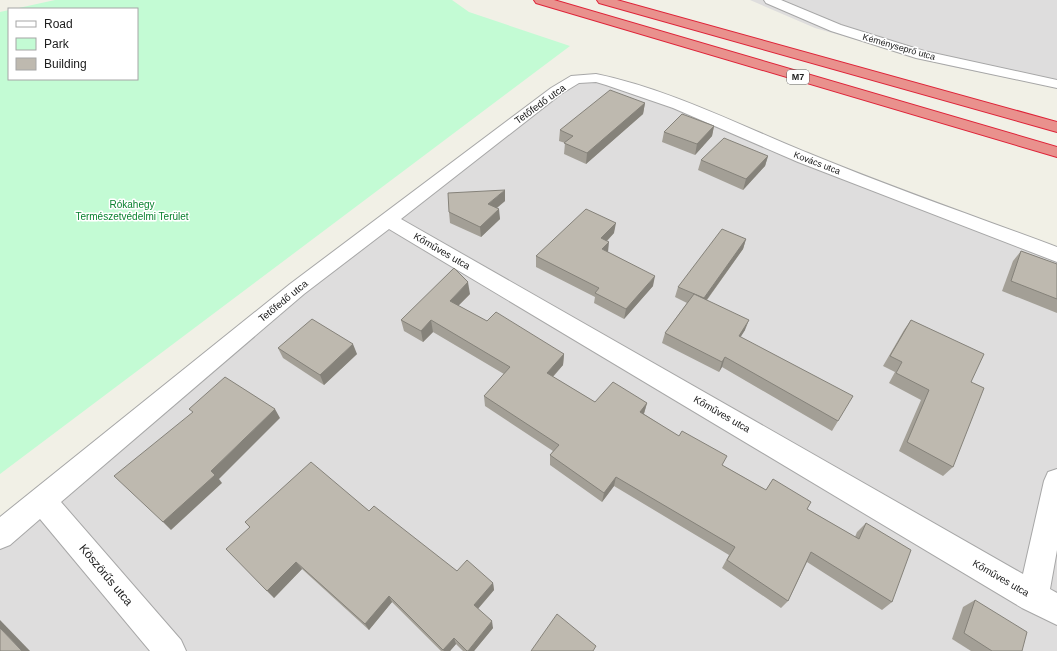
<svg xmlns="http://www.w3.org/2000/svg" width="1057" height="651" viewBox="0 0 1057 651" font-family="Helvetica,sans-serif">
	<style>
		.residential { fill: #dedddd }
		.park { fill: #c3fbd4 }
		.lines { fill: none; stroke-linecap: round; stroke-linejoin: round }
		.minor-casing { stroke: #a7a7a7; stroke-width: 2 }
		.motorway-casing { stroke: #de2338; stroke-width: 2 }
		.minor { fill: #fff; fill-rule: evenodd }
		.motorway { fill: #e9918d; fill-rule: evenodd }
		.wall { fill: #a39f96 }
		.shaded-wall { fill: #85827a }
		.building { fill: #beb9af; stroke: #85827a }
		.labels { text-anchor: middle; dominant-baseline: central; stroke-width: 3; stroke-linejoin: round; paint-order: stroke }
		.far-street-label { font-size: 9px; fill: #202020; stroke: #fff }
		.shield { fill: #fff; stroke: #636363; stroke-width: 1 }
		.shield-label { font-size: 9px; font-weight: bold; fill: #202020 }
		.street-label { font-size: 10px; fill: #202020; stroke: #fff }
		.park-label { font-size: 10px; fill: #0a8230; stroke: #fff }
		.near-street-label { font-size: 12px; fill: #202020; stroke: #fff }
	</style>
	<rect width="100%" height="100%" fill="#f1f0e6"/>
	<!-- residential -->
	<g class="residential">
		<polygon points="750,0 1057,0 1057,88 948,66 815,28"/>
		<polygon points="596,78 1057,255 1057,651 0,651 0,535 565,84"/>
	</g>
	<!-- park -->
	<polygon class="park" points="55,0 452,0 469,12 570,46 0,474 0,12 9,10 9,79 137,79 137,9 14,9"/>
	<g class="lines">
		<!-- minor casing -->
		<g class="minor-casing">
			<g id="minor">
				<polygon points="764,0 781,0 841,25 924,51 1057,80 1057,88 916,58 831,31 766,3"/>
				<path d="M596 74C669 89 739 125 808 153 890 187 974 216 1057 247V262L798 162 673 108 606 85 596 82 579 83 561 94 401 219 1023 574 1044 481 1048 472 1057 469V550L1050 589 1057 593V625L1022 608 389 229 304 294 61 502 181 640 186 651H150L40 519 10 545 0 549V517L290 284 551 88 571 76Z"/>
			</g>
		</g>
		<!-- motorway casing -->
		<g class="motorway-casing">
			<g id="motorway">
				<polygon points="534,0 554,0 1057,147 1057,157 536,3"/>
				<polygon points="597,0 617,0 1057,122 1057,132 599,3"/>
			</g>
		</g>
		<!-- minor -->
		<use href="#minor" class="minor"/>
		<!-- motorway -->
		<use href="#motorway" class="motorway"/>
	</g>
	<!-- wall -->
	<g class="wall">
		<polygon points="645,103 643,114 586,164 564,154 565,143 559,141 560,130"/>
		<polygon points="714,126 712,136 695,155 662,142 664,132"/>
		<polygon points="768,156 765,166 743,190 698,170 701,160"/>
		<polygon points="505,201 497,208 500,219 481,237 450,223 449,212"/>
		<polygon points="614,233 607,241 608,252 653,286 624,319 594,303 595,297 536,267 536,256"/>
		<polygon points="746,239 743,249 707,300 745,330 740,337 838,421 832,431 722,367 719,372 662,343 665,333 687,303 675,297 678,287"/>
		<polygon points="1021,251 1057,264 1057,313 1002,291 1013,261"/>
		<polygon points="470,294 458,306 487,321 564,354 563,365 553,377 595,402 647,403 644,414 722,465 766,490 773,479 807,509 855,537 857,532 866,523 892,602 882,610 807,562 788,601 781,608 722,568 729,555 614,486 602,502 550,465 550,455 553,451 485,406 484,396 504,374 433,332 423,342 404,331 401,320"/>
		<polygon points="911,320 971,382 953,467 943,476 899,451 921,400 889,383 895,372 883,366 904,330"/>
		<polygon points="278,348 357,354 324,385 283,358"/>
		<polygon points="369,511 457,571 493,583 494,590 478,609 493,628 474,651 463,651 456,644 450,651 441,651 392,602 369,630 302,569 274,598 250,528 245,522"/>
		<polygon points="975,600 1022,651 971,651 952,639 963,607"/>
	</g>
	<!-- shaded-wall -->
	<g class="shaded-wall">
		<polygon points="645,103 643,114 586,164 587,153"/>
		<polygon points="714,126 712,136 695,155 697,144"/>
		<polygon points="768,156 765,166 743,190 746,179"/>
		<polygon points="505,190 505,201 489,214 488,204"/>
		<polygon points="499,209 500,219 481,237 480,227"/>
		<polygon points="616,223 614,233 600,248 601,238"/>
		<polygon points="746,239 743,249 700,309 704,298"/>
		<polygon points="609,242 608,252 602,249"/>
		<polygon points="655,276 653,286 624,319 626,309"/>
		<polygon points="468,282 470,294 452,312 450,301"/>
		<polygon points="431,320 433,332 423,342 421,331"/>
		<polygon points="749,320 745,330 735,346 739,336"/>
		<polygon points="353,344 357,354 324,385 320,375"/>
		<polygon points="564,354 563,365 546,384 547,373"/>
		<polygon points="725,357 722,367 719,372 722,362"/>
		<polygon points="647,403 644,413 637,422 640,412"/>
		<polygon points="275,409 280,418 219,479 222,483 171,530 163,522 211,471"/>
		<polygon points="616,477 614,486 602,502 604,493"/>
		<polygon points="296,562 302,569 274,598 267,591"/>
		<polygon points="493,583 494,590 475,612 474,605"/>
		<polygon points="389,596 392,602 369,630 365,624"/>
		<polygon points="0,620 30,651 22,651 0,628"/>
		<polygon points="492,621 493,628 474,651 468,651"/>
		<polygon points="454,638 456,644 450,651 444,651 443,650"/>
	</g>
	<!-- building -->
	<g class="building">
		<polygon points="610,90 645,103 587,153 564,143 573,136 560,130"/>
		<polygon points="682,114 714,126 697,144 664,132"/>
		<polygon points="724,138 768,156 746,179 701,160"/>
		<polygon points="505,190 488,204 499,209 480,227 449,212 448,193"/>
		<polygon points="586,209 616,223 601,238 609,242 602,249 655,276 626,309 595,293 599,288 536,256"/>
		<polygon points="722,229 746,239 704,298 678,287"/>
		<polygon points="1021,251 1057,264 1057,299 1011,281"/>
		<polygon points="454,268 468,282 450,301 487,321 496,312 564,354 547,373 595,402 613,382 647,403 640,412 679,436 682,431 727,456 722,465 766,490 773,479 811,502 807,509 859,539 866,523 911,550 892,602 811,552 788,601 727,560 735,547 616,477 604,493 550,455 559,445 484,396 510,367 431,320 421,331 401,320"/>
		<polygon points="694,294 749,320 739,336 853,396 838,421 725,357 722,362 665,333"/>
		<polygon points="312,319 353,344 320,375 278,348"/>
		<polygon points="911,320 984,354 971,382 984,388 953,467 907,442 929,390 896,373 902,362 890,356"/>
		<polygon points="225,377 275,409 211,471 215,475 163,522 114,476 193,412 189,409"/>
		<polygon points="311,462 369,511 374,506 457,571 467,560 493,583 474,605 492,621 468,651 467,651 454,638 443,650 389,596 365,624 296,562 267,591 226,549 250,527 245,522"/>
		<polygon points="975,600 1027,632 1022,651 992,651 964,633"/>
		<polygon points="557,614 596,646 593,651 531,651"/>
		<polygon points="0,628 22,651 0,651"/>
	</g>
	<g class="labels">
		<!-- far-street labels -->
		<g class="far-street-label">
			<text transform="translate(899 47) rotate(16)">Kéményseprő utca</text>
			<text transform="translate(817 163) rotate(21)">Kovács utca</text>
		</g>
		<!-- shield labels -->
		<rect class="shield" x="787" y="70" width="22" height="14" rx="3"/>
		<g class="shield-label">
			<text x="798" y="77">M7</text>
		</g>
		<!-- street labels -->
		<g class="street-label">
			<text transform="translate(540 104) rotate(-36)">Tetőfedő utca</text>
			<text transform="translate(442 251) rotate(30)">Kőműves utca</text>
			<text transform="translate(283 301) rotate(-39)">Tetőfedő utca</text>
			<text transform="translate(722 414) rotate(30)">Kőműves utca</text>
			<text transform="translate(1001 578) rotate(30)">Kőműves utca</text>
		</g>
		<!-- park labels -->
		<g class="park-label">
			<text x="132" y="204">Rókahegy<tspan x="132" dy="12">Természetvédelmi Terület</tspan></text>
		</g>
		<!-- near-street labels -->
		<g class="near-street-label">
			<text transform="translate(106 575) rotate(50)">Köszörűs utca</text>
		</g>
	</g>
	<!-- legend -->
	<rect x="8" y="8" width="130" height="72" fill="#ffffff" stroke="#a6a6a6"/>
	<rect x="16" y="21" width="20" height="6" fill="#ffffff" stroke="#a6a6a6"/>
	<text x="44" y="28" font-size="12" fill="#202020">Road</text>
	<rect x="16" y="38" width="20" height="12" fill="#c3fbd4" stroke="#a6a6a6"/>
	<text x="44" y="48" font-size="12" fill="#202020">Park</text>
	<rect x="16" y="58" width="20" height="12" fill="#beb9af" stroke="#a6a6a6"/>
	<text x="44" y="68" font-size="12" fill="#202020">Building</text>
</svg>
